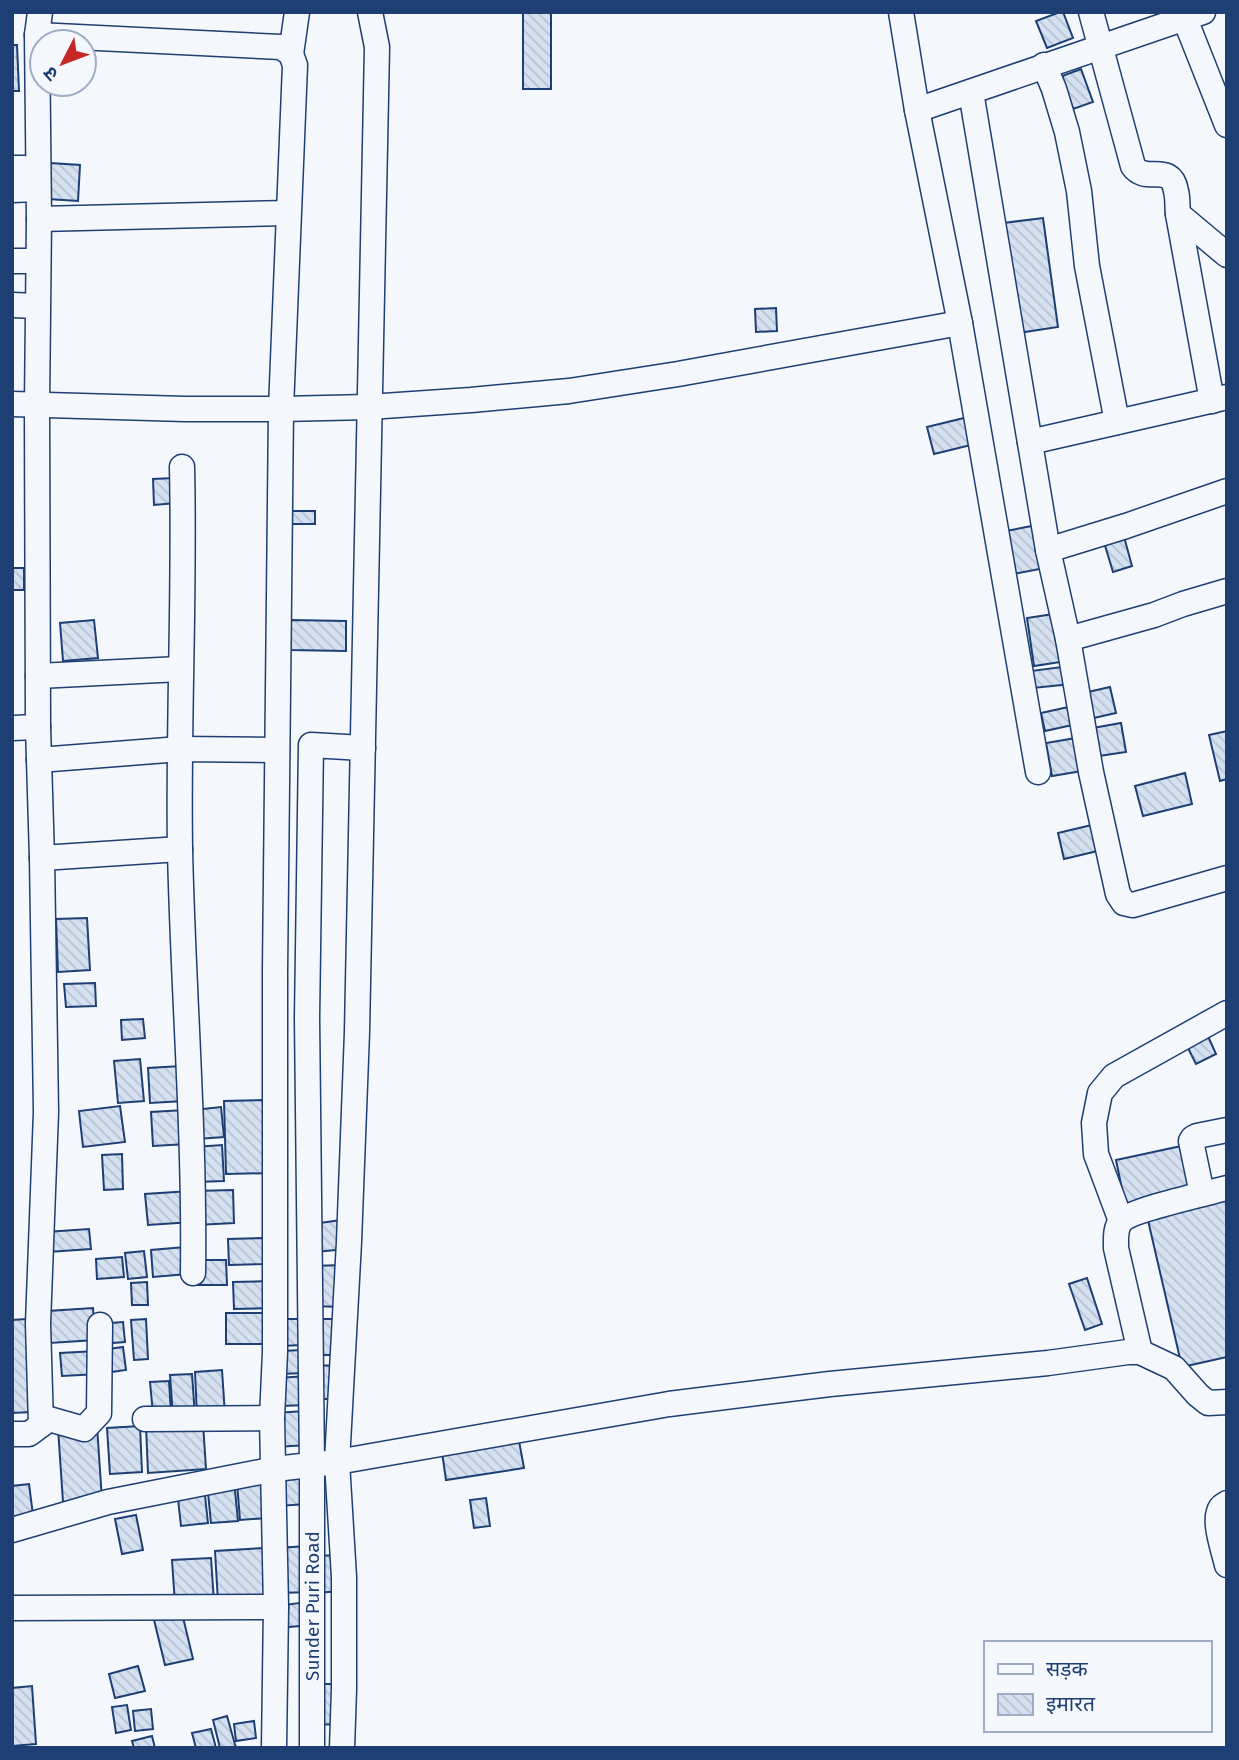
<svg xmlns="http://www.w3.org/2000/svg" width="1239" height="1760" viewBox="0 0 1239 1760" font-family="'Fira Sans','Noto Sans Devanagari',sans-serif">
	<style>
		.building { fill: url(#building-back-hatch); stroke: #1d3f73; stroke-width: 2 }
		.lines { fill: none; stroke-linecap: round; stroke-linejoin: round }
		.minor-casing { stroke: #1d3f73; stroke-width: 27 }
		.minor { stroke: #f4f7fb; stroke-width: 24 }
		.labels { text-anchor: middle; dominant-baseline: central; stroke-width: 5; stroke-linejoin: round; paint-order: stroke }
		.street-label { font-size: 19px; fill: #1d3f73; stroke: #f4f7fb }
	</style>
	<defs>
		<pattern id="building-back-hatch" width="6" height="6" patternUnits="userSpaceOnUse" patternTransform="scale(1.75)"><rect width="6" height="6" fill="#d5e0f0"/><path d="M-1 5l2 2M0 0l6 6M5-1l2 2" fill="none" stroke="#b6c1d1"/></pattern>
	</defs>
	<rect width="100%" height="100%" fill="#f4f7fb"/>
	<!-- building -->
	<g class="building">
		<rect x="523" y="12" width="28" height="77"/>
		<polygon points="1060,12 1063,12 1073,38 1047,48 1036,21"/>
		<polygon points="12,45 17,45 19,91 12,91"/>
		<polygon points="1081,69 1093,102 1073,109 1062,76"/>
		<polygon points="50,163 80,165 78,201 48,199"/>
		<polygon points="1043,218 1058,327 1018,333 1003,223"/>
		<polygon points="776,308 777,331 756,332 755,309"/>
		<polygon points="968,417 975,444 934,454 927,427"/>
		<polygon points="174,478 176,503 154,505 153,479"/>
		<rect x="287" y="511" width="28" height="13"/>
		<polygon points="1037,525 1045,568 1013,574 1006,531"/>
		<polygon points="1123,533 1132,566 1113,572 1103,539"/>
		<rect x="12" y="568" width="12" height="22"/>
		<polygon points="1060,613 1067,661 1034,666 1027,618"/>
		<polygon points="94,620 98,658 63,661 60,623"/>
		<polygon points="290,620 346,621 346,651 290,650"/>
		<polygon points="1069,666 1071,684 1033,688 1031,671"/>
		<polygon points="1110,687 1116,713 1085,720 1079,694"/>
		<polygon points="1073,706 1077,724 1045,731 1041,713"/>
		<polygon points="1121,723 1126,752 1092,757 1087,729"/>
		<polygon points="1227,731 1227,779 1220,781 1209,735"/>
		<polygon points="1082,737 1088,770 1052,776 1046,743"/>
		<polygon points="1185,773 1192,804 1143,816 1135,786"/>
		<polygon points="1100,823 1106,849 1064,859 1058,833"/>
		<polygon points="87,918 90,970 58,972 56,919"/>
		<polygon points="95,983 96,1006 66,1007 64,984"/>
		<polygon points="143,1019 145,1038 122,1040 121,1020"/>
		<polygon points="1207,1034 1216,1054 1196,1064 1186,1044"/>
		<polygon points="140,1059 144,1101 118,1103 114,1061"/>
		<polygon points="181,1066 184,1101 150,1103 148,1068"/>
		<polygon points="271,1100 272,1173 226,1174 224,1101"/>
		<polygon points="120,1106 125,1142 83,1147 79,1111"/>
		<polygon points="221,1107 224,1137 197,1139 194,1110"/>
		<polygon points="185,1110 187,1144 153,1146 151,1112"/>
		<polygon points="222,1145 224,1181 196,1182 195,1147"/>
		<polygon points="1186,1145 1196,1193 1126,1209 1116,1160"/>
		<polygon points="122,1154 123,1189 104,1190 102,1155"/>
		<polygon points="233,1190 234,1223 196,1225 195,1191"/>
		<polygon points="190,1191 192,1222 148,1225 145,1194"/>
		<polygon points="1227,1198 1227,1357 1182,1367 1147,1216"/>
		<polygon points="341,1220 345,1249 316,1252 313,1224"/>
		<polygon points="89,1229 91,1249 48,1252 46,1232"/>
		<polygon points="263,1238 264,1264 229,1265 228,1239"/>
		<polygon points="185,1247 187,1274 153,1277 151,1250"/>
		<polygon points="144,1251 147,1277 128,1279 125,1253"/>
		<polygon points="122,1257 124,1277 97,1279 96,1259"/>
		<polygon points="198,1260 226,1260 227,1285 196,1285"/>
		<polygon points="342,1265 342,1307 312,1306 313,1266"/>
		<polygon points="1087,1278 1102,1324 1085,1330 1069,1284"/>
		<polygon points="273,1281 274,1308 234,1309 233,1282"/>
		<polygon points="147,1282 148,1305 132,1305 131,1283"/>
		<polygon points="93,1308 95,1340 50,1343 48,1311"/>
		<rect x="226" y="1313" width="48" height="31"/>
		<polygon points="26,1319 32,1412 12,1413 12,1320"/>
		<polygon points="146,1319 148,1359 134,1360 131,1320"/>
		<polygon points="279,1319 302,1319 303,1345 280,1346"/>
		<polygon points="314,1319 337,1319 338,1355 314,1355"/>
		<polygon points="123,1322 125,1342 100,1344 98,1324"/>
		<polygon points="123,1347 126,1370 104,1373 101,1350"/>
		<polygon points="303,1350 304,1373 280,1374 279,1351"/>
		<polygon points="97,1351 99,1374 62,1376 60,1353"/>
		<polygon points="314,1365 339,1366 338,1399 314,1399"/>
		<polygon points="222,1370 225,1415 197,1416 195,1372"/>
		<polygon points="192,1374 195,1416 173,1417 170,1375"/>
		<polygon points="306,1376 307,1405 280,1406 279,1378"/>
		<polygon points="169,1381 171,1413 153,1414 150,1382"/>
		<polygon points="305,1411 307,1445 277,1447 275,1413"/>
		<polygon points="203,1423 206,1469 148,1473 146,1426"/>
		<polygon points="97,1426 102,1500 63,1502 58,1428"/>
		<polygon points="140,1426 142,1472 110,1474 107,1428"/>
		<polygon points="519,1441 524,1468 446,1480 442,1452"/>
		<polygon points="304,1472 306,1504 279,1506 278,1474"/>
		<polygon points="234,1480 238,1521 211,1523 207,1483"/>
		<polygon points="265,1481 268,1518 240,1520 237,1483"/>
		<polygon points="29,1484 33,1515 12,1517 12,1486"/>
		<polygon points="204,1487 208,1523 181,1526 177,1490"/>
		<polygon points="486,1498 490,1526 474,1528 470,1500"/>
		<polygon points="136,1515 143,1550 122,1554 115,1519"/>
		<polygon points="306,1546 309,1592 281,1593 278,1548"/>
		<polygon points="264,1548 268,1599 218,1602 215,1551"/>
		<polygon points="340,1555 342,1591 315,1593 313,1556"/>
		<polygon points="211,1558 214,1602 175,1604 172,1560"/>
		<polygon points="307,1602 310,1625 279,1628 276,1606"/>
		<polygon points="182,1613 193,1659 165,1665 154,1620"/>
		<polygon points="138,1666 145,1691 115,1698 109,1674"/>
		<polygon points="316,1684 335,1684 336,1724 317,1725"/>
		<polygon points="32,1686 36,1744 12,1746 12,1688"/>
		<polygon points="127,1705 131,1730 116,1733 112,1707"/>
		<polygon points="151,1709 153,1729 135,1731 133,1711"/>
		<polygon points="227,1716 236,1748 220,1748 213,1720"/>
		<polygon points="254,1721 256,1738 236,1741 234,1724"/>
		<polygon points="211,1729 216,1748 196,1748 192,1733"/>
		<polygon points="152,1736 155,1748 134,1748 132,1741"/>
	</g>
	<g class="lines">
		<!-- minor casing -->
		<g class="minor-casing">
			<g id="minor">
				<polyline points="40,12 37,35 39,219 37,405 38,727 42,858 46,1112 38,1324 41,1425"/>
				<polyline points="901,12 917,110 960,323 1038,772"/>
				<path d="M1091 12 1133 166C1146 185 1171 161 1176 191 1178 198 1177 206 1178 214L1227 255"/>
				<polyline points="1185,19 1227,125"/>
				<polyline points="37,35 281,47 291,54 295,65 281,409 275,971 275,1352 272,1418 276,1607 274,1748"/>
				<polyline points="291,54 297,12"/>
				<polyline points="1044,65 1054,89 1067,132 1079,191 1087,266 1117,422"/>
				<polyline points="971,92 1048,550 1068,639 1091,772 1118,894 1124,903 1133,905 1227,878"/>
				<polyline points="917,110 1203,12"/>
				<polyline points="12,168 24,168"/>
				<polyline points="12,190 38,189"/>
				<polyline points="1178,214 1212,401"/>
				<polyline points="39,219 288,213"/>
				<polyline points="12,261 38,261"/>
				<polyline points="12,305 37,306"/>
				<polyline points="12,404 185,409 281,409 369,407 471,400 569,391 678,374 960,323"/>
				<polyline points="1030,442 1227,397"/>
				<path d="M182 467C185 594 178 721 180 849 183 990 195 1131 193 1273"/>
				<polyline points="1048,550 1126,526 1227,491"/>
				<polyline points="1068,639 1154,615 1183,604 1227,591"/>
				<polyline points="38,676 180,669"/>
				<polyline points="12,728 38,727"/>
				<polyline points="39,760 180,749 277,750"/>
				<polyline points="42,858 180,849"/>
				<polyline points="1202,1194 1191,1141 1193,1138 1197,1136 1227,1130"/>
				<polyline points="1121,1221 1096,1154 1094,1123 1100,1093 1114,1076 1227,1013"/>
				<path d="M1140 1352 1116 1248C1116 1239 1115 1228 1121 1221 1131 1210 1208 1193 1227 1188"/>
				<polyline points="145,1419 272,1418"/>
				<polyline points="12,1434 29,1434 49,1419 84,1429 99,1413 100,1325"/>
				<path d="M1227 1503C1223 1506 1220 1506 1219 1512 1214 1523 1224 1552 1227 1565"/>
				<polyline points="12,1530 108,1502 275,1469 337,1462 669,1404 830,1384 1048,1363 1128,1352 1140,1352 1174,1368 1198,1395 1208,1403 1227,1402"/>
				<polyline points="12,1608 276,1607"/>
				<polyline points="312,1748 312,1465 307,1018 311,745 363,748"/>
				<polyline points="342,1748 344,1689 344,1577 337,1462 349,1242 357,1032 377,47 370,12"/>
			</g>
		</g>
		<!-- minor -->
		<use href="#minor" class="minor"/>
	</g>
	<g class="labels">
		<!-- street labels -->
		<g class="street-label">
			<text transform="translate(312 1606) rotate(-90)">Sunder Puri Road</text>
		</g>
	</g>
	<!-- border -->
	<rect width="1239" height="1760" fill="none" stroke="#1d3f73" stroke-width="28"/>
	<!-- legend -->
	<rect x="984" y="1641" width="228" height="91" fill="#f4f7fb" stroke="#9eadc5" stroke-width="2"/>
	<rect x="998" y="1664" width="35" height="10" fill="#f4f7fb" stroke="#9eadc5" stroke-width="2"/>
	<text x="1046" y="1676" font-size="21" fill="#1d3f73">सड़क</text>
	<rect x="998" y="1694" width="35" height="21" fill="url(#building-back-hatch)" stroke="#9eadc5" stroke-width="2"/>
	<text x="1046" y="1711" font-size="21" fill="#1d3f73">इमारत</text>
	<!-- north arrow -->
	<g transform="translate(63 63) rotate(228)"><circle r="33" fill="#f4f7fb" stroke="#9eadc5" stroke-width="2"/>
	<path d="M0-5L12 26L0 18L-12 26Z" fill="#c62828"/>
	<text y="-10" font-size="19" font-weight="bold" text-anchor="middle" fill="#1d3f73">उ</text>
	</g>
</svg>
